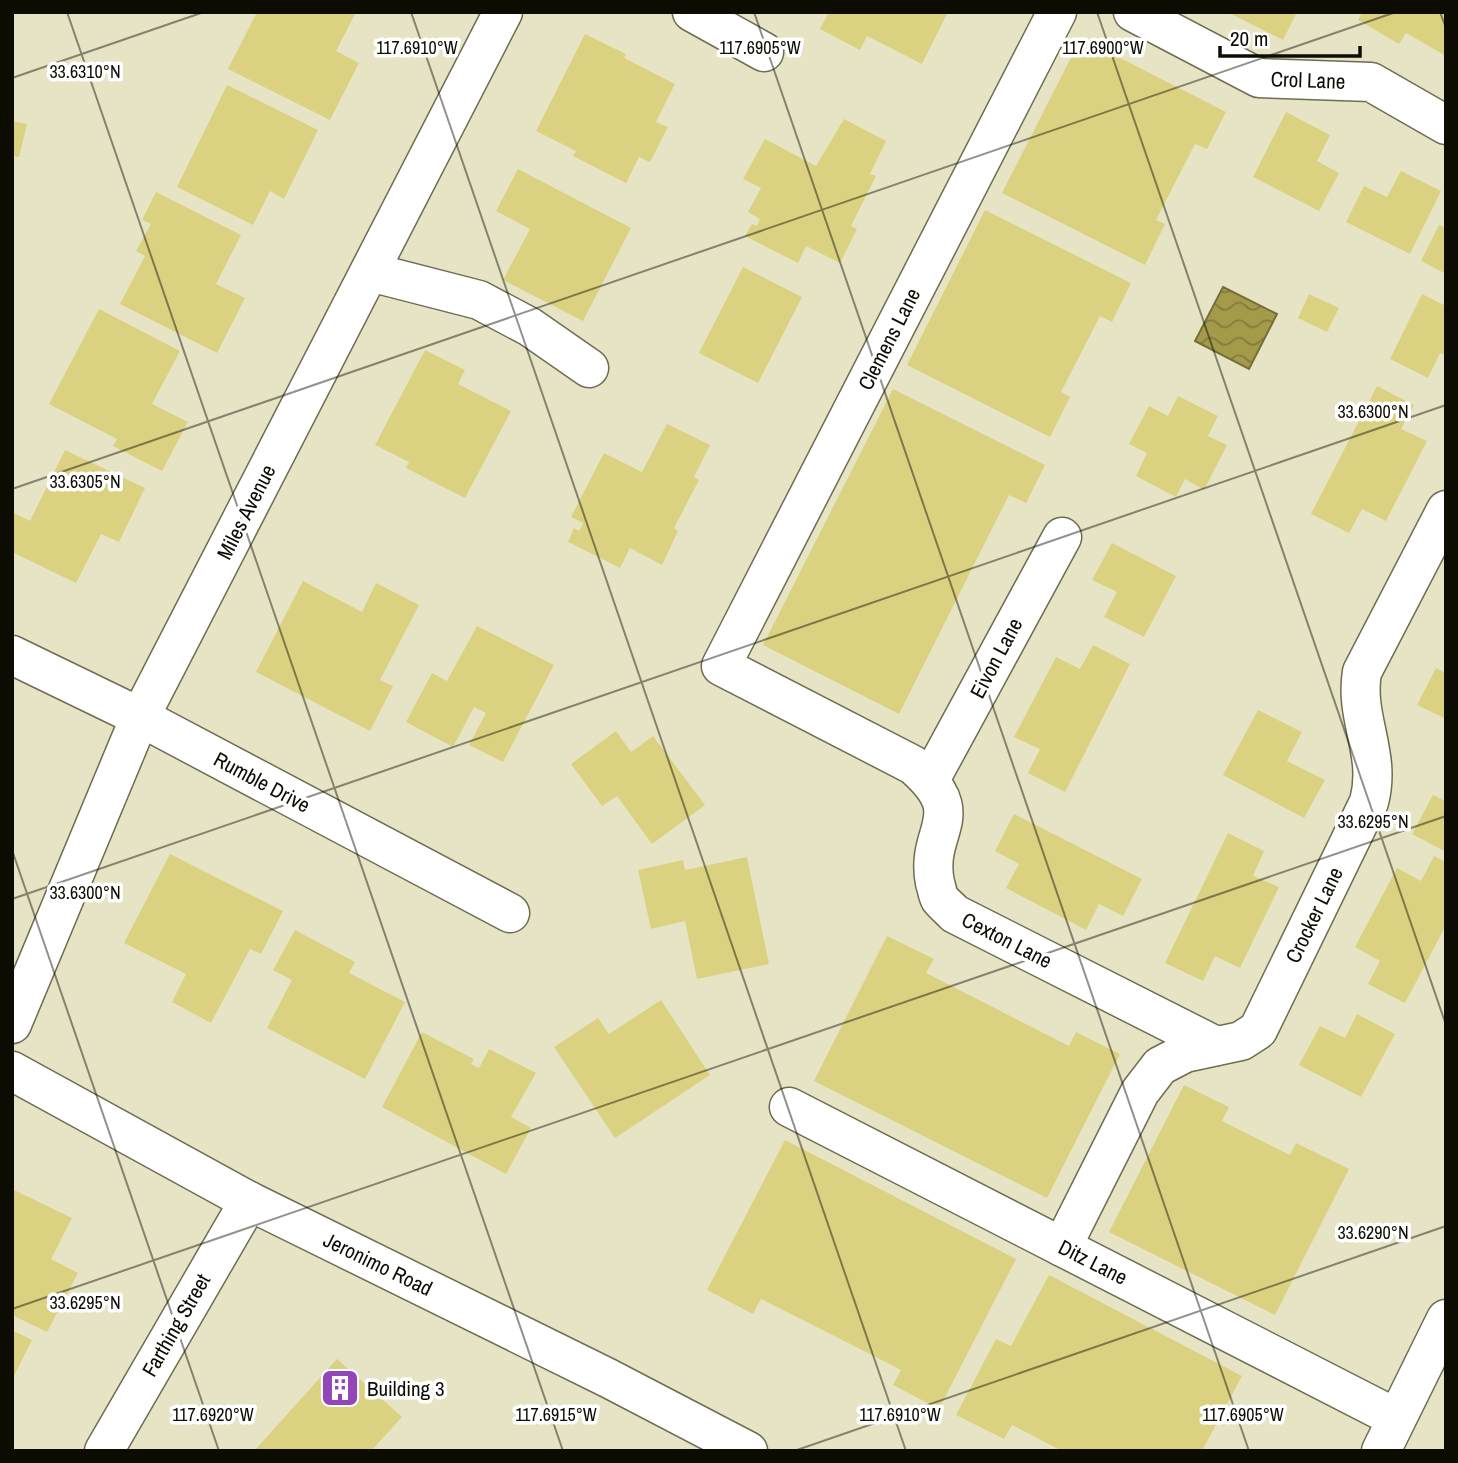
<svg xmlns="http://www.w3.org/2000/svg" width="1458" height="1463" viewBox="0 0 1458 1463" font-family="'Archivo Narrow',sans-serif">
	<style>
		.water { fill: url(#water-waves); stroke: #766f35; stroke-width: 2 }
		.building { fill: #dbd281 }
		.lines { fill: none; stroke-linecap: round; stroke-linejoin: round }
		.minor-casing { stroke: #6f6c50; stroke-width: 41 }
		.secondary-casing { stroke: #6f6c50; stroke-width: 41 }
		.primary-casing { stroke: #6f6c50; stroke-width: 41 }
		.minor { stroke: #fff; stroke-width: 38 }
		.secondary { stroke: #fff; stroke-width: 38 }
		.primary { stroke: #fff; stroke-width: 38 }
		.ticks { fill: none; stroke: #0d0c03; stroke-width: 2; stroke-opacity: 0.45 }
		.labels { text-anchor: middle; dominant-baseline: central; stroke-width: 7; stroke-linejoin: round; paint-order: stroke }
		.street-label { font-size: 21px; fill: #0d0c03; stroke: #fff }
		.poi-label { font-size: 21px; fill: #0d0c03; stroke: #fff; text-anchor: start }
		.ticks-label { font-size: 18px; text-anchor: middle; fill: #0d0c03; stroke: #fff; stroke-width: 7; stroke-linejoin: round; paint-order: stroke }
	</style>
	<defs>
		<pattern id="water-waves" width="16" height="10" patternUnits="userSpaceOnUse" patternTransform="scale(1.75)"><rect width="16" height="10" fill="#a39a4a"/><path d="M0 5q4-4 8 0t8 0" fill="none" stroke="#837c3b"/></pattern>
	</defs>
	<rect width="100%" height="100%" fill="#e7e4c5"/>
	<!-- water -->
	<polygon class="water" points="1223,287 1277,314 1249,369 1195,341"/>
	<!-- building -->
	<g class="building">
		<polygon points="257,12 356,12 336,51 359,63 330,120 228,69"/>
		<polygon points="829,12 948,12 922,64 867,36 860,50 820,29"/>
		<polygon points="1227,12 1297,12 1283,40"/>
		<polygon points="1362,12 1446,12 1446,56 1406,33 1399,44 1358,20"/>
		<polygon points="585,34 626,54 624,58 675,84 656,122 668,127 650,162 639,157 626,183 573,156 576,151 536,131"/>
		<polygon points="1081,38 1226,112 1207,149 1195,144 1156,220 1165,224 1145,265 1002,193"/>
		<polygon points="227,85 318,130 284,199 270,191 253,225 177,187"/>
		<polygon points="1286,112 1330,135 1317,161 1339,173 1319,211 1253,177"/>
		<polygon points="844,119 886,141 870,174 876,176 851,226 857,229 840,263 806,246 798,263 745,236 752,224 757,226 760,219 748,212 761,188 743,179 765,139 816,166"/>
		<polygon points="12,121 27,124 19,157 12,156"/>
		<polygon points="518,169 631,228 583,321 503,280 530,229 496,211"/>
		<polygon points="1401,171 1441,191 1410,254 1346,222 1364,186 1387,197"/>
		<polygon points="156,192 241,235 216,284 245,298 217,353 120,304 145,256 136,251 151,224 142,220"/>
		<polygon points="985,210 1131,283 1112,322 1100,316 1061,392 1070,397 1050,437 907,365"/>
		<polygon points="1439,225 1446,228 1446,274 1421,261"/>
		<polygon points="743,267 802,297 758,383 699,353"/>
		<polygon points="1309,294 1339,308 1327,332 1298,318"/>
		<polygon points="1422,294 1446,306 1446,356 1440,353 1428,378 1390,359"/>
		<polygon points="99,309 180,351 152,404 188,422 162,471 113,446 117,439 49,404"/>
		<polygon points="425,350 465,370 458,384 511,411 465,498 406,468 409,462 375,445"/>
		<polygon points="1377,386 1414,405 1401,429 1427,441 1386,521 1362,509 1349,533 1311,514"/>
		<polygon points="893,389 1045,465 1026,503 1009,495 899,714 763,645"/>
		<polygon points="1178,396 1218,416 1208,436 1227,445 1204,490 1185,479 1176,497 1136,476 1147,453 1129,444 1149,406 1168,416"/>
		<polygon points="667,424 710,445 694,477 699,480 674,528 678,531 662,565 630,548 620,568 568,542 574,528 579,531 583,523 571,517 604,453 642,472"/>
		<polygon points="65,450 145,488 119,542 101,534 76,583 12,552 12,512 30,521"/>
		<polygon points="1112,543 1176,576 1144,637 1104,617 1117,592 1092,580"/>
		<polygon points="303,581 362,612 376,583 419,605 380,680 393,686 370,731 256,672"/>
		<polygon points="477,626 554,665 503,762 469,745 486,713 474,707 453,747 406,722 432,673 447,681"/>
		<polygon points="1093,645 1130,664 1065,792 1028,773 1040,749 1014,737 1056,657 1080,669"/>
		<polygon points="1436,668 1446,673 1446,719 1417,705"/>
		<polygon points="1258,710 1302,732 1287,761 1325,780 1304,818 1223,775"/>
		<polygon points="616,731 631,752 653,736 705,805 652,844 617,796 602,806 571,764"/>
		<polygon points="1433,795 1446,801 1446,852 1412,834"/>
		<polygon points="1014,814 1142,879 1123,916 1099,904 1086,930 1006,888 1019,864 995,851"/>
		<polygon points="1228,833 1264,851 1253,876 1279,887 1240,968 1215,956 1203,981 1165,963"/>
		<polygon points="170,854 283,911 261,954 250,949 211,1023 172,1002 186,974 124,943"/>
		<polygon points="1434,856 1446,862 1446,925 1405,1003 1368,984 1380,961 1355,947 1397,868 1421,881"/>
		<polygon points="747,857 769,964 697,979 685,921 651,929 638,870 683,860 685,870"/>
		<polygon points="295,930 355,962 349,973 405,1002 365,1079 267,1028 292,980 273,970"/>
		<polygon points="887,936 934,959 926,973 1069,1046 1076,1032 1120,1054 1047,1198 814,1081"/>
		<polygon points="661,1000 710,1075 615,1138 554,1047 598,1018 609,1034"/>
		<polygon points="1357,1014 1395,1034 1361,1097 1299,1065 1320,1026 1345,1038"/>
		<polygon points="422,1032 474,1059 471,1064 479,1068 489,1049 536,1073 511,1117 531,1128 506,1174 382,1107"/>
		<polygon points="1184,1085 1229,1107 1222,1121 1290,1155 1296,1143 1349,1169 1275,1315 1109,1232"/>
		<polygon points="785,1140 1016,1259 939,1409 893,1385 901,1370 866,1352 761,1299 753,1314 707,1290"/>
		<polygon points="12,1189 72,1218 51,1259 78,1273 47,1332 12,1315"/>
		<polygon points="1049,1275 1242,1376 1202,1451 1062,1451 1012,1425 1004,1439 956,1415 996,1339 1011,1346"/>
		<polygon points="12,1330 32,1340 12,1380"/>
		<polygon points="337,1359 402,1417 371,1451 254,1451"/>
	</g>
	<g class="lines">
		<!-- minor casing -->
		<g class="minor-casing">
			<g id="minor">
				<polyline points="692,12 764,52"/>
				<path d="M1057 12 721 666 913 765C973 817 924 828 935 883 937 888 937 894 940 899 944 904 950 909 955 914L1216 1046"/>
				<polyline points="1133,12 1259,78 1371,82 1446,125"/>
				<polyline points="370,272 479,300 530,327 589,368"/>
				<polyline points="12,655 140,717 510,913"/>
				<polyline points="930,780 1062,537"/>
				<polyline points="12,1024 140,717 503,12"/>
				<polyline points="789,1107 1396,1418"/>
				<path d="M1062 1247 1140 1092 1160 1066 1185 1053 1241 1041 1258 1030 1369 802C1382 754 1354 718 1362 672L1446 510"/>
				<polyline points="104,1451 249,1201"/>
			</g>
		</g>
		<!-- secondary casing -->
		<g class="secondary-casing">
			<polyline id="secondary" points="12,1071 249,1201 608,1378 748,1451"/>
		</g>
		<!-- primary casing -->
		<g class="primary-casing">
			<polyline id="primary" points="1381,1451 1446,1319"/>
		</g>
		<!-- minor -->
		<use href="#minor" class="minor"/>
		<!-- secondary -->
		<use href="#secondary" class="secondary"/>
		<!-- primary -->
		<use href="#primary" class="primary"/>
	</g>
	<!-- ticks -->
	<path class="ticks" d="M67 12 563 1451M411 12 906 1451M754 12 1249 1451M1097 12 1446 1025M1440 12 1446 28M12 78 204 12M12 489 1396 12M12 850 219 1451M12 899 1446 405M12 1309 1446 816M794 1451 1446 1226"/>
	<!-- icons -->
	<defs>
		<g id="building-square" transform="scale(2.0125)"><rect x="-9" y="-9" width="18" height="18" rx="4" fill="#9246b8" stroke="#fff"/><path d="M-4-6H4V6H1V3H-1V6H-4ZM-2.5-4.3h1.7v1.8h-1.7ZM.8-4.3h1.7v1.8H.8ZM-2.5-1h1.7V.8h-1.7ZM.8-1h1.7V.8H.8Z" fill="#fff"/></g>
	</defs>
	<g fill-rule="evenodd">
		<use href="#building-square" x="340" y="1388"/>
	</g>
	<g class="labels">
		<!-- street labels -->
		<g class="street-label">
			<text transform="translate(1308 80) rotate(2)">Crol Lane</text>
			<text transform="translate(889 339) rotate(-63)">Clemens Lane</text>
			<text transform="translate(246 512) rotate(-63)">Miles Avenue</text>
			<text transform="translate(996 658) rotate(-62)">Eivon Lane</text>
			<text transform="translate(262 782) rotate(28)">Rumble Drive</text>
			<text transform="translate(1314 915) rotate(-64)">Crocker Lane</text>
			<text transform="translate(1007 940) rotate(27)">Cexton Lane</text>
			<text transform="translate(1093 1262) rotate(27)">Ditz Lane</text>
			<text transform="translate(378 1264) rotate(26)">Jeronimo Road</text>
			<text transform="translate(176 1325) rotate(-60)">Farthing Street</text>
		</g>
		<!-- poi labels -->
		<g class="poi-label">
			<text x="367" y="1388">Building 3</text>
		</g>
	</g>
	<g class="ticks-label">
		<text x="1103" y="54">117.6900°W</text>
		<text x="417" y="54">117.6910°W</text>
		<text x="760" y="54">117.6905°W</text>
		<text x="85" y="78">33.6310°N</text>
		<text x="1373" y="418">33.6300°N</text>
		<text x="85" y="488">33.6305°N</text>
		<text x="1373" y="828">33.6295°N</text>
		<text x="85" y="899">33.6300°N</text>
		<text x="1373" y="1239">33.6290°N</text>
		<text x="85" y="1309">33.6295°N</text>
		<text x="213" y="1421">117.6920°W</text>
		<text x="556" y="1421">117.6915°W</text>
		<text x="900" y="1421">117.6910°W</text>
		<text x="1243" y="1421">117.6905°W</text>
	</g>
	<!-- border -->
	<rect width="1458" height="1463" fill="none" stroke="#0d0c03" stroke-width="28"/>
	<!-- scale -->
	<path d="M1220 46v10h140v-10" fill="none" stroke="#0d0c03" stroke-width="3.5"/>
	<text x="1230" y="46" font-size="21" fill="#0d0c03" stroke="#ffffff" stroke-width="5" paint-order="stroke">20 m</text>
</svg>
